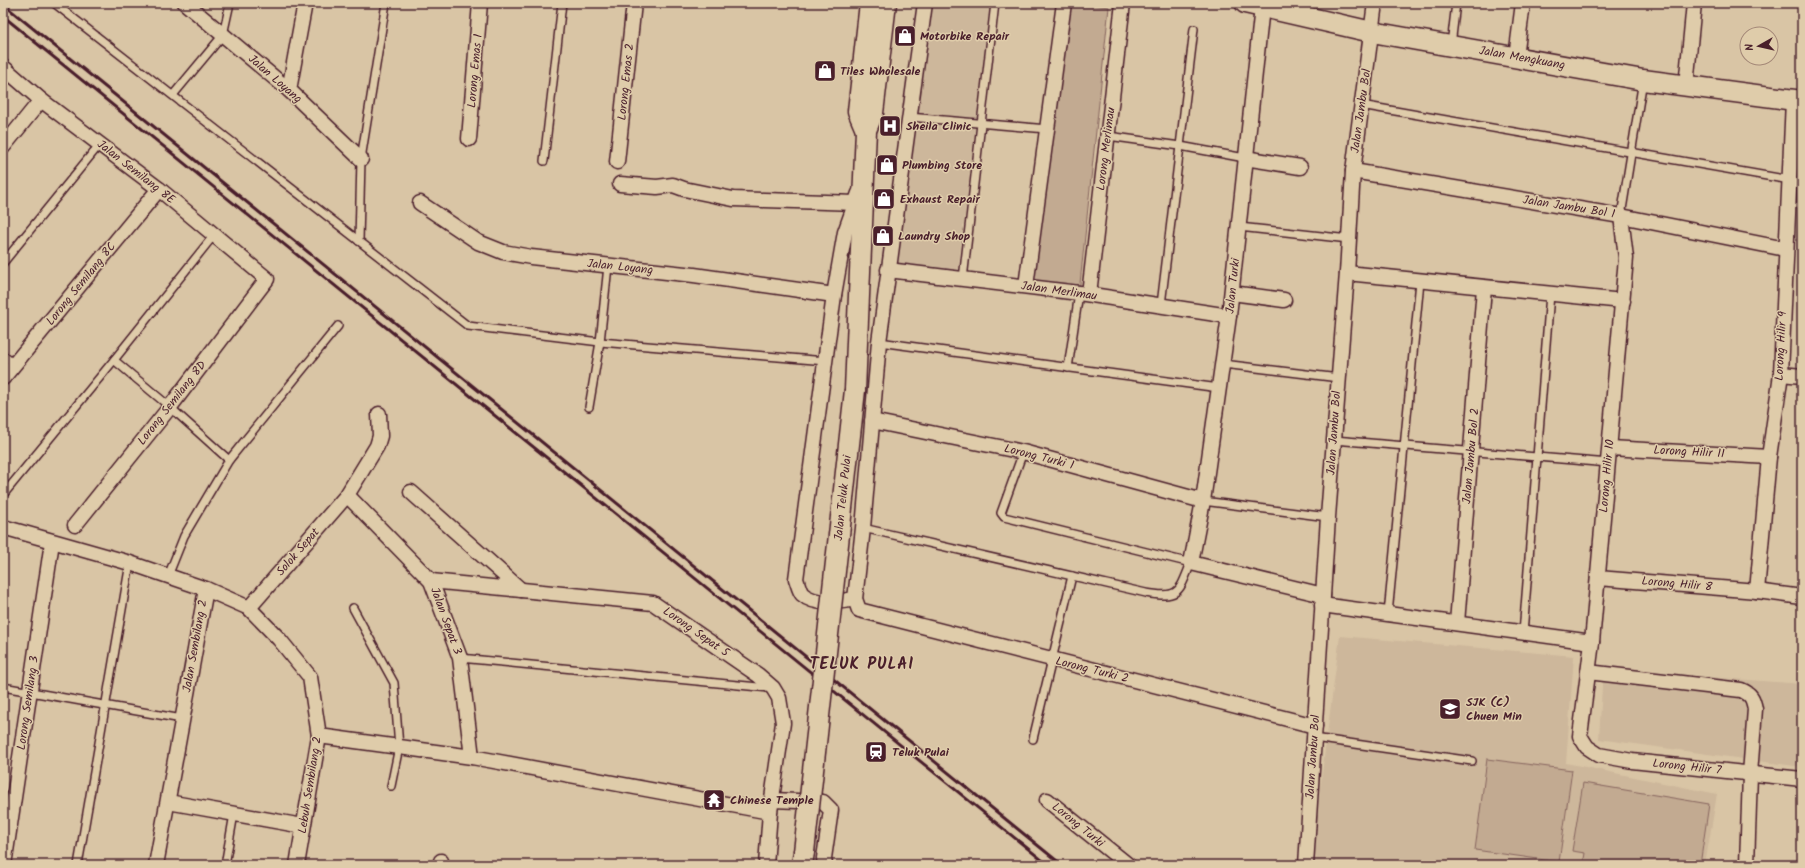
<svg xmlns="http://www.w3.org/2000/svg" width="1805" height="868" viewBox="0 0 1805 868" font-family="Kalam,sans-serif">
	<style>
		.built { fill: #cdb79b }
		.green { fill: #c2aa91; stroke: #86645e }
		.lines { fill: none; stroke-linecap: round; stroke-linejoin: round }
		.lane-casing { stroke: #4a1f2b; stroke-width: 10 }
		.street-casing { stroke: #4a1f2b; stroke-width: 17 }
		.secondary-casing { stroke: #4a1f2b; stroke-width: 23 }
		.lane { stroke: #dfccaa; stroke-width: 7 }
		.street { stroke: #dfccaa; stroke-width: 14 }
		.secondary { stroke: #dfccaa; stroke-width: 20 }
		.rail { stroke: #4a1f2b; stroke-width: 3 }
		.secondary-bridge-casing { stroke: #4a1f2b; stroke-width: 23; stroke-linecap: butt }
		.secondary-bridge { stroke: #dfccaa; stroke-width: 20 }
		.labels { text-anchor: middle; dominant-baseline: central; stroke-width: 3; stroke-linejoin: round; paint-order: stroke }
		.poi-label { font-size: 12px; font-weight: bold; fill: #4a1f2b; stroke: #dfccaa; text-anchor: start }
		.street-label { font-size: 12px; fill: #4a1f2b; stroke: #dfccaa }
		.district-label { font-size: 16px; font-weight: bold; letter-spacing: 1px; fill: #4a1f2b; stroke: #dfccaa }
	</style>
	<rect width="100%" height="100%" fill="#d9c5a5"/>
	<filter id="ink" filterUnits="userSpaceOnUse"><feTurbulence type="fractalNoise" baseFrequency=".025" numOctaves="2"/><feDisplacementMap in="SourceGraphic" scale="8" xChannelSelector="R" yChannelSelector="G"/><feConvolveMatrix kernelMatrix="1 2 1 2 8 2 1 2 1" color-interpolation-filters="sRGB"/></filter>
	<g filter="url(#ink)">
		<!-- built -->
		<g class="built">
			<polygon points="930,3 990,3 958,272 894,266"/>
			<polygon points="1340,636 1574,656 1566,763 1717,794 1705,865 1310,865"/>
			<polygon points="1603,669 1802,684 1802,767 1599,739"/>
		</g>
		<!-- green -->
		<g class="green">
			<polygon points="1065,3 1081,3 1109,7 1079,293 1030,290"/>
			<polygon points="1487,759 1572,770 1559,862 1475,850"/>
			<polygon points="1583,783 1709,804 1700,865 1583,865 1585,853 1572,851"/>
		</g>
		<g class="lines">
			<!-- lane casing -->
			<g class="lane-casing">
				<g id="lane">
					<polyline points="54,3 468,326 600,342 826,361"/>
					<polyline points="1451,45 1456,3"/>
					<polyline points="173,95 223,35 230,3"/>
					<polyline points="1361,105 1790,180"/>
					<polyline points="909,117 1047,129"/>
					<polyline points="1108,136 1180,146 1245,158"/>
					<polyline points="544,161 562,3"/>
					<polyline points="1621,216 1643,80"/>
					<polyline points="1239,227 1349,239"/>
					<polyline points="359,241 361,159 386,3"/>
					<polyline points="3,263 100,144"/>
					<polyline points="963,279 995,3"/>
					<polyline points="1161,305 1194,29"/>
					<polyline points="879,342 1219,388"/>
					<polyline points="3,355 14,364"/>
					<polyline points="114,360 170,407 229,460"/>
					<polyline points="1223,364 1339,378"/>
					<polyline points="1068,368 1079,293"/>
					<polyline points="589,407 600,342 608,266"/>
					<polyline points="1334,440 1609,463"/>
					<polyline points="3,495 114,360 214,235"/>
					<polyline points="1203,501 1328,517"/>
					<path d="M863 528 1146 593C1180 599 1179 592 1191 563L1004 517 1001 513 1023 452"/>
					<polyline points="168,576 184,536 229,460 338,326"/>
					<polyline points="353,608 394,683 399,747 391,786"/>
					<polyline points="1388,614 1420,281"/>
					<polyline points="1523,633 1550,294"/>
					<polyline points="460,658 770,688"/>
					<polyline points="3,687 182,719"/>
					<polyline points="1314,738 1472,761"/>
					<polyline points="1033,739 1072,576"/>
					<polyline points="78,865 130,563"/>
					<polyline points="225,865 234,814"/>
				</g>
			</g>
			<!-- street casing -->
			<g class="street-casing">
				<g id="street">
					<polyline points="185,3 289,90 361,159"/>
					<polyline points="925,3 879,342 863,528 855,599 859,610 1315,726"/>
					<polyline points="1262,7 1229,316 1203,501 1191,563 1323,595"/>
					<polyline points="1516,57 1523,3"/>
					<polyline points="3,67 41,100 159,189 267,279 170,407 75,525"/>
					<polyline points="1686,86 1694,3"/>
					<polyline points="289,90 305,3"/>
					<polyline points="469,139 480,3"/>
					<polyline points="3,147 41,100"/>
					<polyline points="1245,158 1300,167"/>
					<polyline points="617,162 634,3"/>
					<polyline points="1353,171 1621,216 1785,249"/>
					<polyline points="620,184 657,187 673,185 684,189 733,199 856,203"/>
					<polyline points="420,203 478,242 503,252 531,257 694,275 834,295"/>
					<polyline points="1621,216 1626,258 1592,642 1580,736 1587,747 1599,755 1632,761 1802,779"/>
					<polyline points="888,270 1079,293 1229,316"/>
					<polyline points="1347,273 1623,301"/>
					<polyline points="1026,286 1064,3"/>
					<polyline points="1232,293 1284,300"/>
					<polyline points="1089,294 1123,3"/>
					<polyline points="1781,374 1802,376"/>
					<polyline points="3,378 159,189"/>
					<polyline points="872,421 1023,452 1203,501"/>
					<polyline points="1610,448 1769,457"/>
					<polyline points="411,492 521,590"/>
					<polyline points="347,495 431,581 460,658 472,757"/>
					<polyline points="3,527 130,563 206,589 249,608 279,639 310,677 319,736 297,865"/>
					<polyline points="1598,578 1757,591 1802,597"/>
					<polyline points="431,581 653,603 758,675 773,688 779,698 783,723 770,812 766,865"/>
					<polyline points="1757,591 1769,457 1781,374 1793,100"/>
					<path d="M855 599C839 602 815 606 802 594 799 590 798 584 796 579L834 295 845 232 859 193"/>
					<polyline points="1322,605 1592,642"/>
					<polyline points="249,608 347,495 377,446 380,436 379,414"/>
					<polyline points="1457,623 1484,288"/>
					<path d="M1588 672 1741 690C1751 694 1753 698 1755 709L1750 774 1747 865"/>
					<polyline points="319,736 472,757 770,812"/>
					<polyline points="772,800 823,802 831,810 824,858 825,865"/>
					<polyline points="1047,800 1128,865"/>
					<polyline points="168,802 303,826"/>
					<polyline points="4,865 52,542"/>
					<polyline points="156,865 206,589"/>
					<polyline points="440,865 441,861"/>
					<polyline points="1306,865 1328,517 1347,273 1353,171 1375,3"/>
				</g>
			</g>
			<!-- secondary casing -->
			<g class="secondary-casing">
				<g id="secondary">
					<polyline points="1245,3 1372,32 1643,80 1802,101"/>
					<polyline points="866,130 858,111 870,3"/>
					<polyline points="855,390 866,130 873,113 886,3"/>
					<polyline points="802,865 804,852"/>
				</g>
			</g>
			<!-- lane -->
			<use href="#lane" class="lane"/>
			<!-- street -->
			<use href="#street" class="street"/>
			<!-- secondary -->
			<use href="#secondary" class="secondary"/>
			<!-- rail -->
			<g class="rail">
				<polyline points="3,4 1062,865"/>
				<polyline points="3,16 1048,865"/>
			</g>
			<!-- secondary-bridge casing -->
			<g class="secondary-bridge-casing">
				<polyline id="secondary-bridge" points="804,852 855,390"/>
			</g>
			<!-- secondary-bridge -->
			<use href="#secondary-bridge" class="secondary-bridge"/>
		</g>
	</g>
	<!-- icons -->
	<defs>
		<g id="shop-square" transform="scale(1.15)"><rect x="-9" y="-9" width="18" height="18" rx="4" fill="#4a1f2b" stroke="#dfccaa"/><path d="M-5-2.5h2.3a2.7 3.5 0 0 1 5.4 0H5L5.5 6h-11ZM-1.5-2.5h3a1.5 2.3 0 0 0-3 0Z" fill="#fff"/></g>
		<g id="hospital-square" transform="scale(1.15)"><rect x="-9" y="-9" width="18" height="18" rx="4" fill="#4a1f2b" stroke="#dfccaa"/><path d="M-5-5h3v3.5h4V-5h3V5h-3V1.5h-4V5h-3Z" fill="#fff"/></g>
		<g id="school-square" transform="scale(1.15)"><rect x="-9" y="-9" width="18" height="18" rx="4" fill="#4a1f2b" stroke="#dfccaa"/><path d="M0-5L7-2L0 1L-7-2ZM-4 1L0 2.5L4 1V4Q0 6-4 4Z" fill="#fff"/></g>
		<g id="station-square" transform="scale(1.15)"><rect x="-9" y="-9" width="18" height="18" rx="4" fill="#4a1f2b" stroke="#dfccaa"/><path d="M-3-6H3Q5-6 5-4V2Q5 4 3 4L4.5 6H3L1.5 4h-3L-3 6H-4.5L-3 4Q-5 4-5 2V-4Q-5-6-3-6ZM-3.5-4v3h7v-3ZM-3.5 1v1.5H-2V1ZM2 1v1.5H3.5V1Z" fill="#fff"/></g>
		<g id="temple-square" transform="scale(1.15)"><rect x="-9" y="-9" width="18" height="18" rx="4" fill="#4a1f2b" stroke="#dfccaa"/><path d="M0-6L5-2H3V0L6.5 2.5H4V6H1.5V3h-3V6H-4V2.5H-6.5L-3 0V-2H-5Z" fill="#fff"/></g>
	</defs>
	<g fill-rule="evenodd">
		<use href="#shop-square" x="905" y="36"/>
		<use href="#shop-square" x="825" y="71"/>
		<use href="#hospital-square" x="890" y="126"/>
		<use href="#shop-square" x="887" y="165"/>
		<use href="#shop-square" x="884" y="199"/>
		<use href="#shop-square" x="883" y="236"/>
		<use href="#school-square" x="1450" y="709"/>
		<use href="#station-square" x="876" y="752"/>
		<use href="#temple-square" x="714" y="800"/>
	</g>
	<g class="labels">
		<!-- poi labels -->
		<g class="poi-label">
			<text x="920" y="36">Motorbike Repair</text>
			<text x="840" y="71">Tiles Wholesale</text>
			<text x="906" y="126">Sheila Clinic</text>
			<text x="902" y="165">Plumbing Store</text>
			<text x="900" y="199">Exhaust Repair</text>
			<text x="898" y="236">Laundry Shop</text>
			<text x="1466" y="702">SJK (C)<tspan x="1466" dy="14">Chuen Min</tspan></text>
			<text x="892" y="752">Teluk Pulai</text>
			<text x="730" y="800">Chinese Temple</text>
		</g>
		<!-- street labels -->
		<g class="street-label">
			<text transform="translate(1522 58) rotate(10)">Jalan Mengkuang</text>
			<text transform="translate(475 71) rotate(-85)">Lorong Emas 1</text>
			<text transform="translate(275 79) rotate(41)">Jalan Loyang</text>
			<text transform="translate(626 82) rotate(-84)">Lorong Emas 2</text>
			<text transform="translate(1361 111) rotate(-82)">Jalan Jambu Bol</text>
			<text transform="translate(1106 149) rotate(-83)">Lorong Merlimau</text>
			<text transform="translate(136 172) rotate(38)">Jalan Semilang 8E</text>
			<text transform="translate(1569 207) rotate(9)">Jalan Jambu Bol 1</text>
			<text transform="translate(620 267) rotate(6)">Jalan Loyang</text>
			<text transform="translate(81 284) rotate(-51)">Lorong Semilang 8C</text>
			<text transform="translate(1233 286) rotate(-84)">Jalan Turki</text>
			<text transform="translate(1059 291) rotate(8)">Jalan Merlimau</text>
			<text transform="translate(1781 346) rotate(-87)">Lorong Hilir 9</text>
			<text transform="translate(172 403) rotate(-52)">Lorong Semilang 8D</text>
			<text transform="translate(1334 433) rotate(-86)">Jalan Jambu Bol</text>
			<text transform="translate(1689 452) rotate(3)">Lorong Hilir 11</text>
			<text transform="translate(1471 456) rotate(-85)">Jalan Jambu Bol 2</text>
			<text transform="translate(1039 457) rotate(14)">Lorong Turki 1</text>
			<text transform="translate(1607 476) rotate(-85)">Lorong Hilir 10</text>
			<text transform="translate(843 498) rotate(-84)">Jalan Teluk Pulai</text>
			<text transform="translate(298 552) rotate(-49)">Solok Sepat</text>
			<text transform="translate(1677 584) rotate(5)">Lorong Hilir 8</text>
			<text transform="translate(446 621) rotate(70)">Jalan Sepat 3</text>
			<text transform="translate(696 632) rotate(35)">Lorong Sepat 5</text>
			<text transform="translate(195 646) rotate(-80)">Jalan Sembilang 2</text>
			<text transform="translate(1092 670) rotate(14)">Lorong Turki 2</text>
			<text transform="translate(28 703) rotate(-82)">Lorong Semilang 3</text>
			<text transform="translate(1313 757) rotate(-86)">Jalan Jambu Bol</text>
			<text transform="translate(1687 767) rotate(6)">Lorong Hilir 7</text>
			<text transform="translate(310 785) rotate(-81)">Lebuh Sembilang 2</text>
			<text transform="translate(1078 825) rotate(39)">Lorong Turki</text>
		</g>
		<!-- district labels -->
		<g class="district-label">
			<text x="862" y="664">TELUK PULAI</text>
		</g>
	</g>
	<!-- margin -->
	<rect width="1805" height="868" fill="none" stroke="#dfccaa" stroke-width="16"/>
	<rect x="8" y="8" width="1789" height="852" fill="none" stroke="#4a1f2b" stroke-width="1.5" filter="url(#ink)"/>
	<!-- north arrow -->
	<g transform="translate(1759 46) rotate(262)"><circle r="19" fill="#dfccaa" stroke="#a38777"/>
	<path d="M0-3L7 15L0 10L-7 15Z" fill="#4a1f2b"/>
	<text y="-6" font-size="11" font-weight="bold" text-anchor="middle" fill="#4a1f2b">N</text>
	</g>
</svg>
